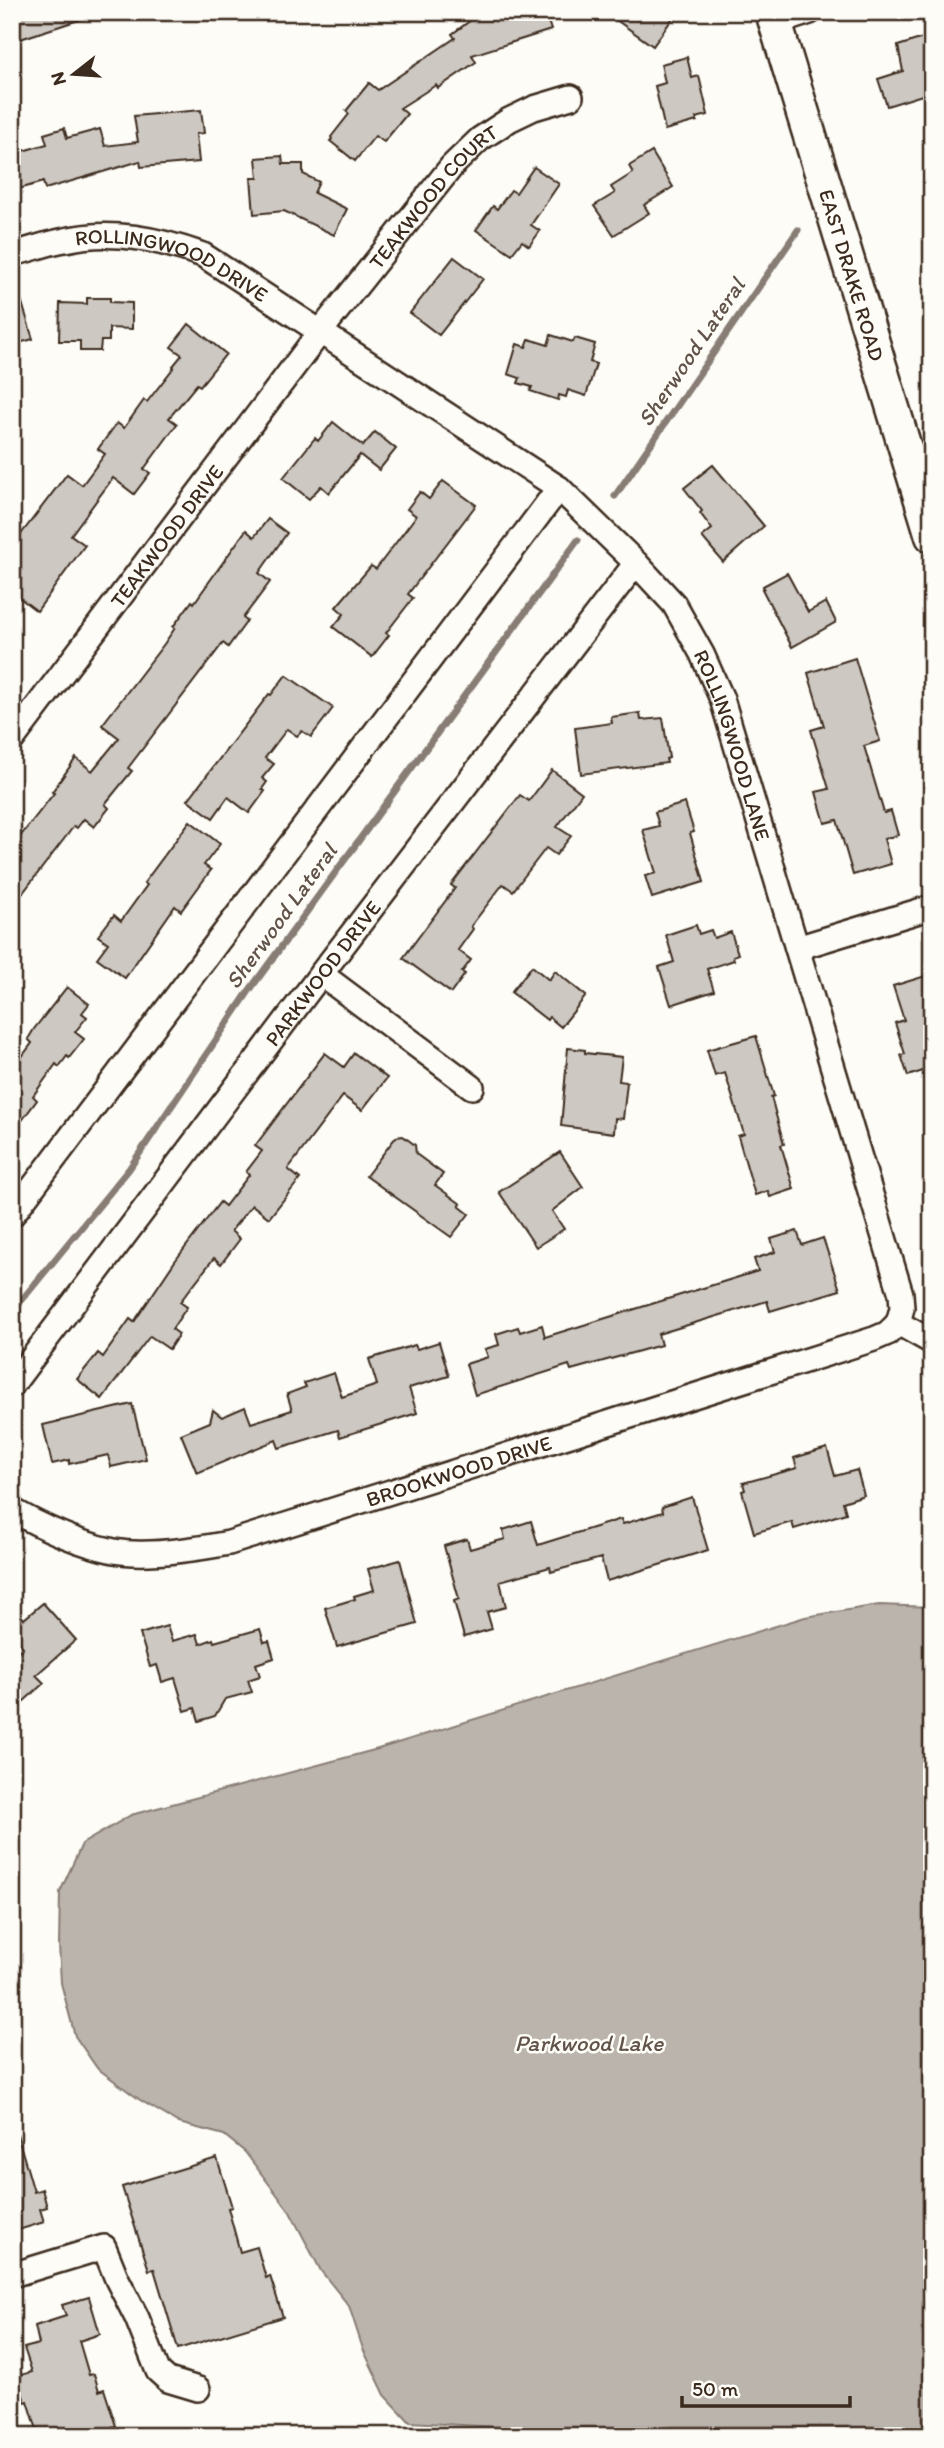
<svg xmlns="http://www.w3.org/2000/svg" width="944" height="2448" viewBox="0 0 944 2448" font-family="Itim,sans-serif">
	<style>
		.water { fill: #bbb4ad; stroke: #887d74; stroke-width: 2 }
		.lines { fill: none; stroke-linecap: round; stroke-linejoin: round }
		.stream { stroke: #887d74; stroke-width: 7 }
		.building { fill: #cdc8c2; stroke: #3b2a1e; stroke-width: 2 }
		.street-casing { stroke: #3b2a1e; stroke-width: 28 }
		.secondary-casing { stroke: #3b2a1e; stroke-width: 37 }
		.street { stroke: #fdfcf7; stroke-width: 23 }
		.secondary { stroke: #fdfcf7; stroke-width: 32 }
		.labels { text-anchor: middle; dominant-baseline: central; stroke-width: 5; stroke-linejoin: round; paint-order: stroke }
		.street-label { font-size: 21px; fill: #3b2a1e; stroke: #fdfcf7 }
		.water-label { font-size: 23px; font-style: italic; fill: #615349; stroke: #fdfcf7 }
	</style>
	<rect width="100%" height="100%" fill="#fdfcf7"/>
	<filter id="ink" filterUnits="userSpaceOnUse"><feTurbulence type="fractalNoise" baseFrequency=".0143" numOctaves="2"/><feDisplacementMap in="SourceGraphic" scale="14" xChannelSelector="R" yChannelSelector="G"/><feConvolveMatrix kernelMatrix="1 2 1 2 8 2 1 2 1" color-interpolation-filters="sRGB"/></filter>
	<g filter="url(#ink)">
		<!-- water -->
		<polygon class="water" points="879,1605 932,1607 932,2436 691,2436 638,2427 566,2431 410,2422 385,2395 363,2349 349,2306 321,2271 290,2212 245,2152 224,2135 179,2123 140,2100 97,2068 75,2036 61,1983 59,1945 60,1892 82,1844 131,1815 378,1749 805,1617"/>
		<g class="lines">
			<!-- stream -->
			<g class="stream">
				<polyline points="615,496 798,230"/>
				<polyline points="12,1312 129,1169 249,991 578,540"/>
			</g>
		</g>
		<!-- building -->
		<g class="building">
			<polygon points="12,12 88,12 88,17 17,40 17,39 12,40"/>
			<polygon points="482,12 545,12 551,30 472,55 476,62 438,88 436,85 400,108 407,114 384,142 375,136 355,161 330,141 332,139 331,137 349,114 346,111 369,83 378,90 455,38 452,34"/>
			<polygon points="605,12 677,12 653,46"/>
			<polygon points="923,38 932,66 932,92 887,106 878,79 903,71 898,46"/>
			<polygon points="687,57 692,78 699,76 708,115 696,118 697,121 665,130 655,86 665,83 661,64"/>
			<polygon points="201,110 204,133 196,134 199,162 141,167 140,161 45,189 43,182 12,191 12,154 47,144 44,134 64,128 67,138 100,129 105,146 138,142 134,116"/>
			<polygon points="652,152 673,187 644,205 649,213 614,235 594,206 615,193 611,187 633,173 629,166"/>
			<polygon points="282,156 283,164 303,164 303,174 319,182 314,193 347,209 334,235 284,211 254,214 251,178 258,178 256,158"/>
			<polygon points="534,167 559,184 531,225 540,231 529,246 522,241 512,254 476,230 493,206 497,209 511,190 516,193"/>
			<polygon points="454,257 483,279 439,335 410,313"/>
			<polygon points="12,286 17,286 33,339 12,345"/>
			<polygon points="87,298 110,298 110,302 132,303 132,329 109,328 109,341 101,341 100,351 80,351 80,341 59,341 60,303 87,304"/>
			<polygon points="189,324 226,354 200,386 197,384 169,418 177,424 144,469 150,473 134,494 113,478 71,535 85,545 37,611 12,592 12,546 67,474 82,485 105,454 98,449 117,423 124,428 144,400 147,402 174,367 173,366 182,355 171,347"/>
			<polygon points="551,335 573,342 575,338 595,344 590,362 596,364 586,396 568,390 566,397 559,395 558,400 530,391 532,387 518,383 520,378 508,374 517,344 526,347 529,339 548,345"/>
			<polygon points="333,422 363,446 375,432 396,449 379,470 360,455 329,493 321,486 309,499 283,478 315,438 318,441"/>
			<polygon points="713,465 764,526 723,562 702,537 712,529 700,513 702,511 684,488"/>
			<polygon points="443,481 476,505 408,594 413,598 386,633 389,635 372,657 333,627 344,614 336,607 371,566 376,569 416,516 407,509 420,492 429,499"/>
			<polygon points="268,519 287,533 259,573 270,582 243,618 247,621 228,647 223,643 128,768 132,771 105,804 109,808 94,827 84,819 77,828 74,826 12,907 12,847 54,793 52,792 76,758 92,771 119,738 102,725 164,644 175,628 173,627 192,601 194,603 246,530 254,537"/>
			<polygon points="787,573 808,612 826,602 836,622 792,647 762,589 764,588 763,586"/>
			<polygon points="855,658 880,741 864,746 884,813 891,811 898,835 884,839 891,864 853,875 837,820 825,823 816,792 829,789 811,730 824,726 808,673"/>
			<polygon points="286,675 333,708 311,737 302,731 297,736 287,729 265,758 274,764 262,778 267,782 262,789 265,791 249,813 228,797 213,818 188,800 269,694 271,695"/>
			<polygon points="640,713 641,720 663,718 669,758 666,759 667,763 581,774 575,728 612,723 611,717"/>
			<polygon points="552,770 582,793 557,827 571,836 556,855 546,848 513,891 503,884 471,926 473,929 458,950 471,960 462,972 465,974 451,993 403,958 455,888 451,885 520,795 529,801"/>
			<polygon points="685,803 694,832 690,833 704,882 652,898 645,876 656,873 643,830 659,826 655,812"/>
			<polygon points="190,821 220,844 204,865 211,870 181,911 175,906 125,978 97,958 108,943 98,936 114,915 121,921 147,885 144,883"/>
			<polygon points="696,925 699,934 711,930 714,938 731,932 738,954 733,956 734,960 707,969 714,991 671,1005 659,967 674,962 666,935"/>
			<polygon points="532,966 549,980 555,971 586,996 561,1027 549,1017 547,1020 511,992"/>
			<polygon points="932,974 932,1068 908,1076 901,1055 905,1054 895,1023 904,1020 893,986"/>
			<polygon points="67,987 89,1004 82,1013 87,1017 75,1032 84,1039 69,1058 67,1056 59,1067 56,1064 33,1096 37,1100 12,1134 12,1070 32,1043 28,1039 34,1029"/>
			<polygon points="756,1036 774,1096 771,1097 784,1144 781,1145 794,1189 770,1197 768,1191 755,1195 738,1136 744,1134 725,1073 715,1076 707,1050"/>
			<polygon points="568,1048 585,1050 585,1053 622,1057 619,1081 627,1082 623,1119 615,1118 614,1133 561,1126"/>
			<polygon points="325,1053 344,1067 354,1053 387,1078 362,1110 343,1096 288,1169 300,1179 269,1218 252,1205 231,1231 240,1239 221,1264 214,1258 180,1302 187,1307 172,1329 179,1334 169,1349 150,1336 102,1399 77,1379 98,1353 103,1357 130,1319 134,1322 175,1261 220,1202 225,1206 249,1175 246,1172 262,1151 255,1146"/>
			<polygon points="403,1136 415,1145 416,1154 443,1174 435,1185 461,1204 459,1206 469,1214 451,1237 366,1176 396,1137"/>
			<polygon points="560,1152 583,1187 552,1211 564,1229 536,1247 499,1192"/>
			<polygon points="797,1231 802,1245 823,1238 840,1290 770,1311 767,1301 658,1334 661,1345 571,1370 569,1365 475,1395 466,1364 488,1357 485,1349 499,1345 496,1334 518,1327 520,1332 542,1325 545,1337 758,1271 754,1259 775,1252 771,1239"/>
			<polygon points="439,1342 449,1376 409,1388 417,1413 340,1437 338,1430 279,1448 276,1440 197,1473 181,1434 210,1422 213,1410 222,1417 245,1407 251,1423 292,1410 287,1394 306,1387 304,1383 334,1373 342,1397 377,1385 369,1359 415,1345 417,1349"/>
			<polygon points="132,1404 146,1459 111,1467 108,1455 69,1464 69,1460 52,1464 43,1425"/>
			<polygon points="827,1448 835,1476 857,1470 864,1495 843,1502 846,1513 794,1529 792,1522 754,1533 742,1491 745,1490 743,1483 797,1468 794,1458"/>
			<polygon points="692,1497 708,1550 607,1581 601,1558 551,1572 550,1567 500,1581 506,1607 487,1612 492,1629 464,1637 454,1601 459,1599 444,1546 467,1539 470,1549 505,1539 503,1530 531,1521 538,1545 621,1519 623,1524 663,1512 662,1507"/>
			<polygon points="400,1560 417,1624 337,1647 325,1608 355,1599 354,1596 374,1590 368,1569"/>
			<polygon points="43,1603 76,1640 36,1675 44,1683 12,1712 12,1657 23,1647 12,1635 12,1606 24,1619"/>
			<polygon points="167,1626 172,1641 197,1634 200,1644 213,1639 214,1642 260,1629 264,1642 269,1641 274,1658 256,1664 260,1676 248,1680 252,1692 225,1699 215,1716 199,1721 195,1708 185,1711 175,1678 162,1682 157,1665 150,1667 140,1634"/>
			<polygon points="17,2134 34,2192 42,2189 47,2207 40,2209 44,2222 12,2232 12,2135"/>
			<polygon points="217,2158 232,2207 228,2208 240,2252 257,2247 266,2278 270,2276 283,2317 178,2349 154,2269 149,2270 122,2187"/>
			<polygon points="89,2297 100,2334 79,2341 89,2375 94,2374 99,2391 104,2389 116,2426 112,2427 115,2436 39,2436 28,2401 25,2402 17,2376 32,2372 24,2348 39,2344 35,2326 66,2316 62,2305"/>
		</g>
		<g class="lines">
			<!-- street casing -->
			<g class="street-casing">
				<g id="street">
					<polyline points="776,23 810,12"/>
					<path id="s1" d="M12 254C30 250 47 243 65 240 112 229 158 239 203 255L559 488 636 563 674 604 702 654 722 699 901 1294 902 1308 898 1323"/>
					<path id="s2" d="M12 740 320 332 452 166 480 139 509 120 534 108 571 97"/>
					<polyline points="797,948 932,907"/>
					<polyline points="321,974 472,1087"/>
					<polyline points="12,1215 559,488"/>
					<polyline points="898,1323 932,1342"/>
					<path id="s3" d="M12 1385 321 974 636 563"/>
					<path id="s4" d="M12 1510C42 1527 80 1544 114 1551 145 1557 197 1549 229 1543L874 1339 888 1333 898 1323"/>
					<polyline points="12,2275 104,2247 117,2279 137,2318 158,2371 168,2380 198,2389"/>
				</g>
			</g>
			<!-- secondary casing -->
			<g class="secondary-casing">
				<g id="secondary">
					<path id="s5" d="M772 12 932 536"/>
				</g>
			</g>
			<!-- street -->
			<use href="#street" class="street"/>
			<!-- secondary -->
			<use href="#secondary" class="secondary"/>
		</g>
	</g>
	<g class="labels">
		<!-- street labels -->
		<g class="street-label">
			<text stroke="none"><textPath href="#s2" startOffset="688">TEAKWOOD COURT</textPath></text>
			<text stroke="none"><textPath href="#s1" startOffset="168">ROLLINGWOOD DRIVE</textPath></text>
			<text stroke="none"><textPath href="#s5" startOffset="275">EAST DRAKE ROAD</textPath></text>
			<text stroke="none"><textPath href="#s2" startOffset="256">TEAKWOOD DRIVE</textPath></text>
			<text stroke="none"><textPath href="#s1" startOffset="938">ROLLINGWOOD LANE</textPath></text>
			<text stroke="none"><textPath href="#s3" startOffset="516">PARKWOOD DRIVE</textPath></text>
			<text stroke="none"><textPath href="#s4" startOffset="467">BROOKWOOD DRIVE</textPath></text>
		</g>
		<!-- water labels -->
		<g class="water-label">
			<text transform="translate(691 352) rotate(-56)">Sherwood Lateral</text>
			<text transform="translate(281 916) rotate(-54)">Sherwood Lateral</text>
			<text x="589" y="2043">Parkwood Lake</text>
		</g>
	</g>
	<!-- margin -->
	<rect width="944" height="2448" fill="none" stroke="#fdfcf7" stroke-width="42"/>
	<rect x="21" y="21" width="902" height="2406" fill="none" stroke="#3b2a1e" stroke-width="2.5" filter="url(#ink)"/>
	<!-- north arrow -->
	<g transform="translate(74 74) rotate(253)" stroke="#fdfcf7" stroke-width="5" paint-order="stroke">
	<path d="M0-5L12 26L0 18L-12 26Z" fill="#3b2a1e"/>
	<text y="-10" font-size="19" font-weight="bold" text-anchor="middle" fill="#3b2a1e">N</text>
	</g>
	<!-- scale -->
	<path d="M682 2396v10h168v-10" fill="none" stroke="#3b2a1e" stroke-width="3.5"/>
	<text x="692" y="2396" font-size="21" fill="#3b2a1e" stroke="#fdfcf7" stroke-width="5" paint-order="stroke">50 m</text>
</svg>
